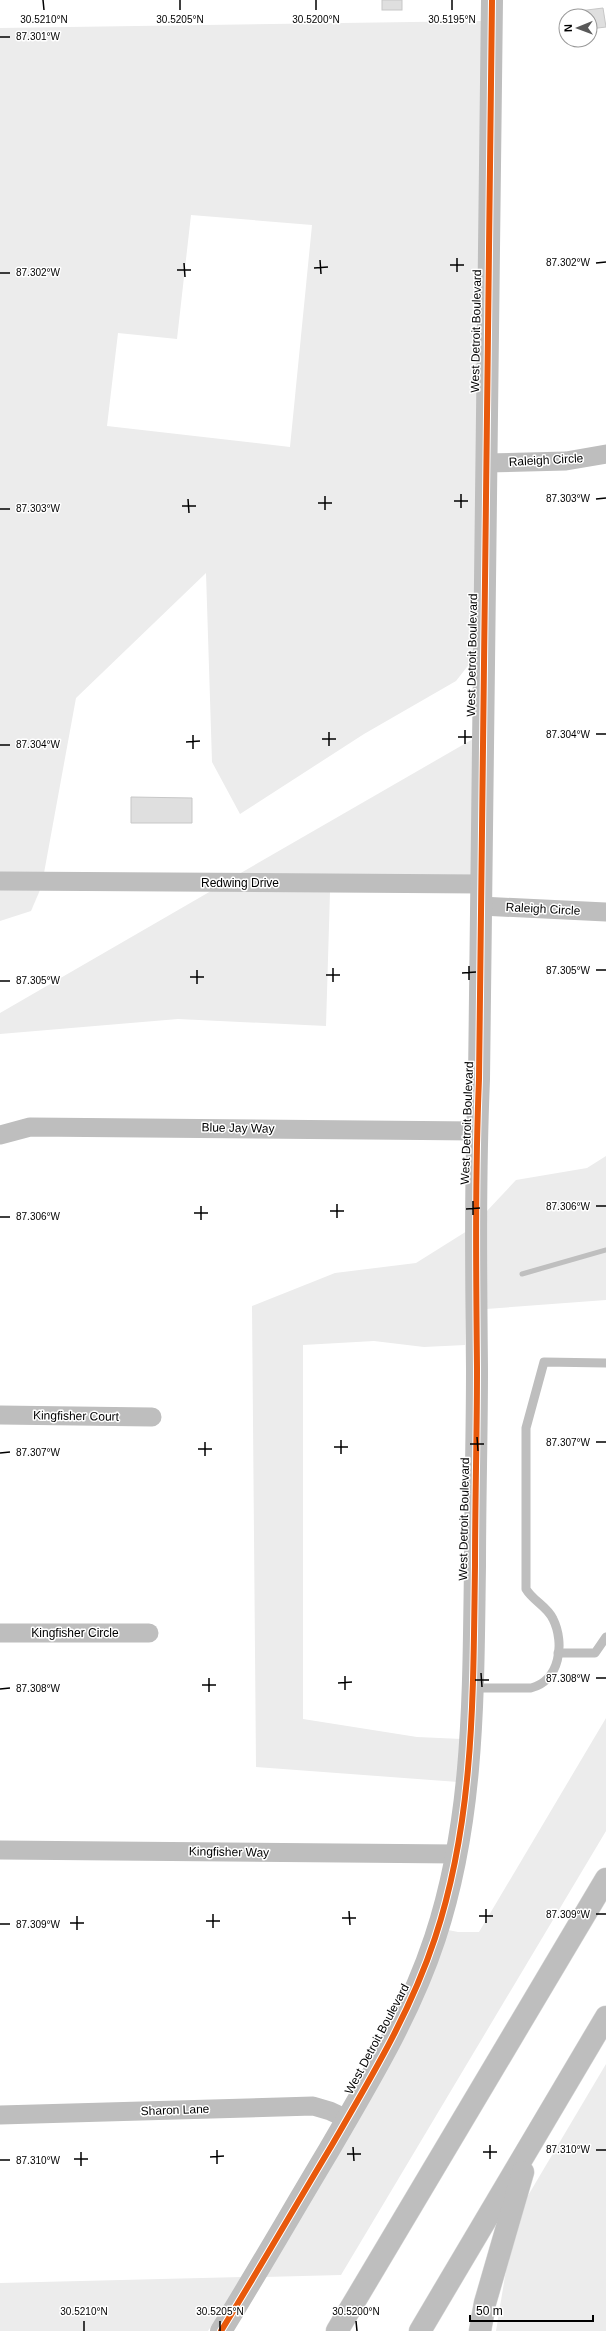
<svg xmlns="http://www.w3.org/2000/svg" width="606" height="2331" viewBox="0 0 606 2331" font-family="Helvetica,sans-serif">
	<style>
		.green { fill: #ececec; fill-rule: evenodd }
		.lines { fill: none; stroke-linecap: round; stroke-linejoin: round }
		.stream { stroke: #bfbfbf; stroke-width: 5 }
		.building { fill: #dfdfdf; stroke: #c7c7c7 }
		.motorway-casing { stroke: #dbdbdb; stroke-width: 23 }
		.service { stroke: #bebebe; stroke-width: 9 }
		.minor { stroke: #bebebe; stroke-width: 19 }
		.tertiary { stroke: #bebebe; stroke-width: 22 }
		.motorway { stroke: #bebebe; stroke-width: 22 }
		.cycleway-casing { stroke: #fff; stroke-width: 8 }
		.cycleway { stroke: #e8590c; stroke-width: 6 }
		.ticks { fill: none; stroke: #000; stroke-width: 1.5 }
		.labels { text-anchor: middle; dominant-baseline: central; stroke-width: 3; stroke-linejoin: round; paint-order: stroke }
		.street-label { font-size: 12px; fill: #000; stroke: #fff }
		.ticks-label { font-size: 10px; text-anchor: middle; fill: #000; stroke: #fff; stroke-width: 3; stroke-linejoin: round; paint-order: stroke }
	</style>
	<rect width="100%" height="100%" fill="#fff"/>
	<!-- green -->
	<g class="green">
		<path d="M482 21 474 658 456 681 364 734 240 814 212 762 206 573 76 698 44 873H0V28ZM191 215 312 225 290 447 107 426 118 333 177 339Z"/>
		<polygon points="473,739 472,876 239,874"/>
		<polygon points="0,889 40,890 31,911 0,921"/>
		<polygon points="211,891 330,892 326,1026 178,1019 0,1034 0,1013"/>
		<polygon points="606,1156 606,1300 486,1309 486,1212 516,1180 587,1168"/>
		<polygon points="467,1231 465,1345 424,1347 374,1341 303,1345 303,1719 417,1737 462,1739 458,1782 256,1767 252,1306 335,1273 416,1263"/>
		<polygon points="606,1718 606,1831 341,2275 264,2277 448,1930 458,1932 479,1932"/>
		<polygon points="606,2064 606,2331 496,2331 508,2258 523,2204"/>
		<polygon points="242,2277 208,2331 0,2331 0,2283"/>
	</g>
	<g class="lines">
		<!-- stream -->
		<polyline class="stream" points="522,1274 606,1250"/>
	</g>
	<!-- building -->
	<g class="building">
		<rect x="382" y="0" width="20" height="10"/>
		<polygon points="603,8 606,27 590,29 590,16 580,16 579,11"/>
		<polygon points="131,797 192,798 192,823 131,823"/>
	</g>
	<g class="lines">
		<!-- motorway casing -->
		<g class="motorway-casing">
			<g id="motorway">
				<polyline points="337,2331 606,1879"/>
				<polyline points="420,2331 606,2017"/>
				<polyline points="480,2331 485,2303 523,2172"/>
			</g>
		</g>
		<!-- service -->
		<g class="service">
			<polyline points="558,1653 595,1653 606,1637"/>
			<path d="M473 1688H531C560 1681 565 1643 553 1619 547 1606 533 1601 526 1589V1428L544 1362 606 1363"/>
		</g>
		<!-- minor -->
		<g class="minor">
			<polyline points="486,463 566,461 606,454"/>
			<polyline points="0,881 481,884"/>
			<polyline points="481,906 606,912"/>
			<polyline points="0,1135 30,1127 477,1131"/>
			<polyline points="0,1415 152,1417"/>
			<polyline points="0,1633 149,1633"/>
			<polyline points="0,1850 457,1854"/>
			<polyline points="0,2115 313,2106 330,2111 347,2119"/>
		</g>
		<!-- tertiary -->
		<path class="tertiary" d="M221 2331C258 2271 293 2210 329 2150 369 2081 410 2014 435 1938 475 1817 473 1692 475 1566 475 1500 477 1434 477 1369 476 1272 475 1175 479 1079L492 0"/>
		<!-- motorway -->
		<use href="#motorway" class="motorway"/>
		<!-- cycleway casing -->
		<g class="cycleway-casing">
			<path id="cycleway" d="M221 2331C258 2271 293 2210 329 2150 369 2081 410 2014 435 1938 475 1817 473 1692 475 1566 475 1500 477 1434 477 1369 476 1272 475 1175 479 1079L492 0"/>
		</g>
		<!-- cycleway -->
		<use href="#cycleway" class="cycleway"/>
	</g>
	<!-- ticks -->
	<path class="ticks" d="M43 0 44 10M180 0V10M316 0V10M452 0V10M0 37H10M457 258V272M320 260 321 274M184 263 185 277M596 263 606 262M450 265H464M314 268 328 267M177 270H191M0 273H10M461 494V508M325 496V510M188 499 189 513M596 499 606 498M454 501H468M318 503H332M182 506H196M0 509H10M465 730V744M329 732V746M596 734H606M193 735V749M458 737H472M322 739H336M186 742 200 741M0 745H10M469 966V980M333 968V982M197 970V984M596 970H606M462 973 476 972M326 975H340M190 977H204M0 981H10M473 1201V1215M337 1204V1218M201 1206V1220M596 1206H606M466 1209 480 1208M330 1211H344M194 1213H208M0 1217H10M477 1437 478 1451M341 1440V1454M205 1442V1456M596 1442H606M470 1444H484M334 1447H348M198 1449H212M0 1453 10 1452M481 1673 482 1687M345 1676V1690M209 1678V1692M596 1678H606M475 1680H489M338 1683 352 1682M202 1685H216M0 1689 10 1688M486 1909V1923M349 1911 350 1925M213 1914V1928M596 1914H606M77 1916V1930M479 1916H493M342 1918H356M206 1921H220M70 1923H84M0 1924H10M490 2145V2159M353 2147 354 2161M217 2150V2164M596 2150H606M81 2152V2166M483 2152H497M347 2154H361M210 2157 224 2156M74 2159H88M0 2160H10M84 2321V2331M220 2321V2331M356 2321 357 2331"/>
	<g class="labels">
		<!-- street labels -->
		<g class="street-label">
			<text transform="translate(476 331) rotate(-89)">West Detroit Boulevard</text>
			<text transform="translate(546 460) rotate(-3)">Raleigh Circle</text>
			<text transform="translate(472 655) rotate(-89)">West Detroit Boulevard</text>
			<text x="240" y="883">Redwing Drive</text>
			<text transform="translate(543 909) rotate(3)">Raleigh Circle</text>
			<text transform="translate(467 1123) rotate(-88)">West Detroit Boulevard</text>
			<text transform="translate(238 1128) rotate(1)">Blue Jay Way</text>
			<text transform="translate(76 1416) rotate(1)">Kingfisher Court</text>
			<text transform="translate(464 1519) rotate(-89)">West Detroit Boulevard</text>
			<text x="75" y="1633">Kingfisher Circle</text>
			<text transform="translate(229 1852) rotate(1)">Kingfisher Way</text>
			<text transform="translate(377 2039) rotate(-62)">West Detroit Boulevard</text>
			<text transform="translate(175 2110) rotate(-2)">Sharon Lane</text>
		</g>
	</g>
	<g class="ticks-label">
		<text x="44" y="23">30.5210°N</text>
		<text x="180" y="23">30.5205°N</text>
		<text x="316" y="23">30.5200°N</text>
		<text x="452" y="23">30.5195°N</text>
		<text x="38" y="40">87.301°W</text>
		<text x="568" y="266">87.302°W</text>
		<text x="38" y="276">87.302°W</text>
		<text x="568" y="502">87.303°W</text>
		<text x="38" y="512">87.303°W</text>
		<text x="568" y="738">87.304°W</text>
		<text x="38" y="748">87.304°W</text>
		<text x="568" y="974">87.305°W</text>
		<text x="38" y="984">87.305°W</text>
		<text x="568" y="1210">87.306°W</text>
		<text x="38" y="1220">87.306°W</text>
		<text x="568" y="1446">87.307°W</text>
		<text x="38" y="1456">87.307°W</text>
		<text x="568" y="1682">87.308°W</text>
		<text x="38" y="1692">87.308°W</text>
		<text x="568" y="1918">87.309°W</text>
		<text x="38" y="1928">87.309°W</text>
		<text x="568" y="2153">87.310°W</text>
		<text x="38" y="2164">87.310°W</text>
		<text x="84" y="2315">30.5210°N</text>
		<text x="220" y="2315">30.5205°N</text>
		<text x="356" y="2315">30.5200°N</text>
	</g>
	<!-- north arrow -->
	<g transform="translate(578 28) rotate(269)"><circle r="19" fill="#ffffff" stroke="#999999"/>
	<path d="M0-3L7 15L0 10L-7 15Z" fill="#595959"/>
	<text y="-6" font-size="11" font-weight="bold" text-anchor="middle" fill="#000000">N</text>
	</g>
	<!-- scale -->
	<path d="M470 2315v6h123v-6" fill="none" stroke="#000000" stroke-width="2"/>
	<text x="476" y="2315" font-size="12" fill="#000000" stroke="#ffffff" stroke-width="3" paint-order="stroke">50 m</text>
</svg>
